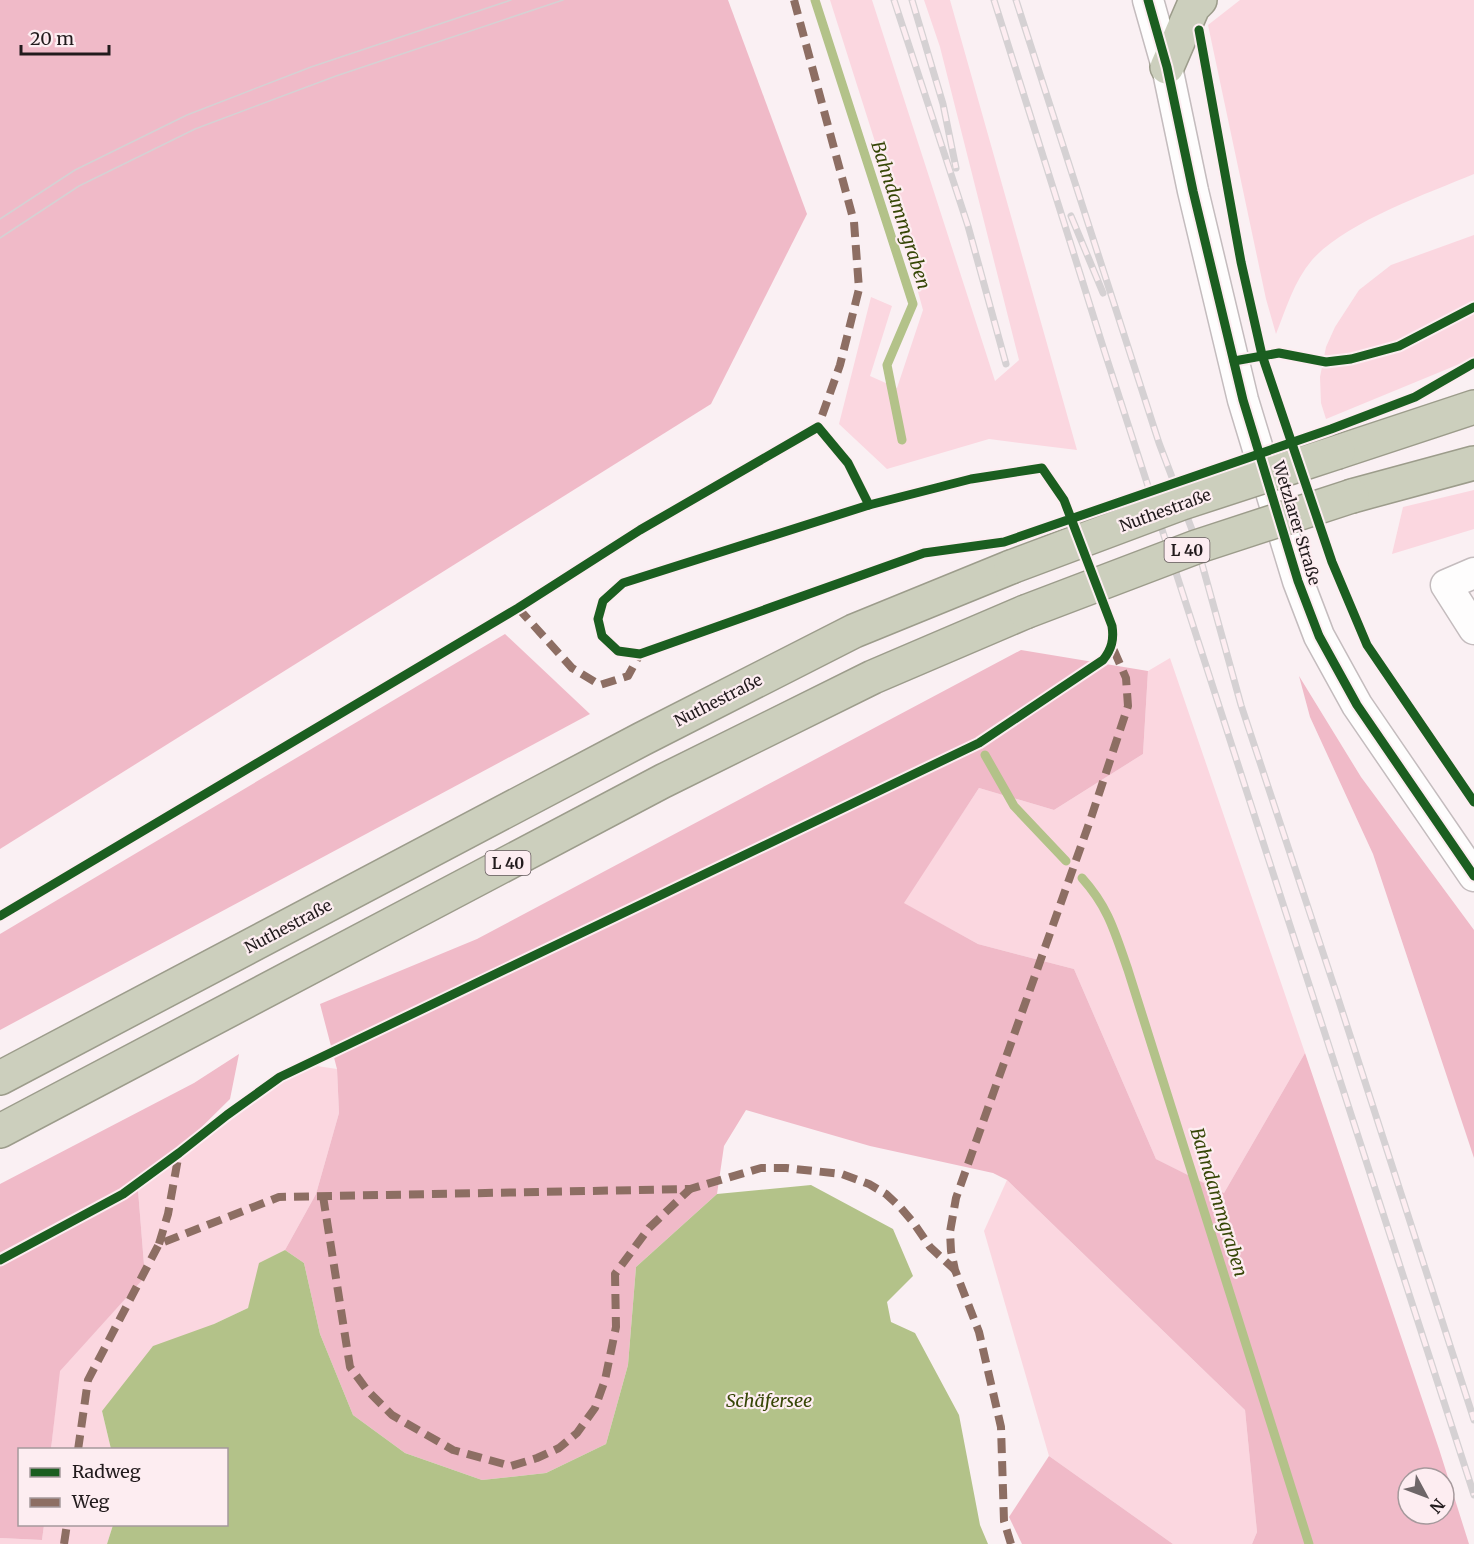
<svg xmlns="http://www.w3.org/2000/svg" width="1474" height="1544" viewBox="0 0 1474 1544" font-family="Merriweather,serif">
	<style>
		.green { fill: #fbd7e0 }
		.forest { fill: #f0bac8; fill-rule: evenodd }
		.water { fill: #b3c289 }
		.lines { fill: none; stroke-linecap: round; stroke-linejoin: round }
		.stream { stroke: #b3c289; stroke-width: 9 }
		.minor-casing { stroke: #c4bcbe; stroke-width: 33 }
		.highway-casing { stroke: #9c9c8b; stroke-width: 36 }
		.minor { stroke: #fefdfd; stroke-width: 30 }
		.highway { stroke: #cccfbd; stroke-width: 33 }
		.tram { stroke: #d5d1d3; stroke-width: 1.5 }
		.rail-casing { stroke: #d5d1d3; stroke-width: 7 }
		.rail { stroke: #fdedf1; stroke-width: 4.5; stroke-dasharray: 14; stroke-linecap: butt }
		.highway-bridge-casing { stroke: #9c9c8b; stroke-width: 36; stroke-linecap: butt }
		.highway-bridge { stroke: #cccfbd; stroke-width: 33 }
		.quiet { stroke: #8d6e63; stroke-width: 8; stroke-dasharray: 15 8; stroke-linecap: butt }
		.cycleway-casing { stroke: #fdedf1; stroke-width: 13 }
		.cycleway { stroke: #1b5e20; stroke-width: 9 }
		.labels { text-anchor: middle; dominant-baseline: central; stroke-width: 4.5; stroke-linejoin: round; paint-order: stroke }
		.shield { fill: #fdedf1; stroke: #645a5d; stroke-width: 1.5 }
		.shield-label { font-size: 15px; font-weight: bold; fill: #221b1d }
		.street-label { font-size: 16px; fill: #221b1d; stroke: #fdedf1 }
		.water-label { font-size: 18px; font-style: italic; fill: #364606; stroke: #fdedf1 }
	</style>
	<rect width="100%" height="100%" fill="#faf0f3"/>
	<!-- green -->
	<g class="green">
		<polygon points="830,0 872,0 995,381 1019,360 940,47 924,0 950,0 1077,450 989,439 887,469 839,424 871,297 892,306 870,376 897,388 923,310 890,189"/>
		<path d="M1240 0H1474V174C1426 194 1346 222 1312 260 1294 281 1286 309 1276 334L1266 299 1208 25Z"/>
		<polygon points="1474,235 1474,358 1326,419 1321,403 1320,377 1326,347 1335,327 1359,290 1391,265"/>
		<polygon points="1474,490 1474,529 1392,554 1403,507"/>
		<polygon points="1170,658 1305,1053 1224,1193 1156,1159 1074,969 978,944 903,903 979,788 1054,810 1143,754 1148,671"/>
		<polygon points="317,1066 337,1069 339,1113 316,1194 285,1250 266,1260 248,1308 214,1324 102,1411 111,1449 51,1450 59,1371 145,1277 138,1190 287,1078"/>
		<polygon points="1007,1180 1245,1410 1257,1532 1252,1544 1173,1544 1049,1456 984,1231"/>
		<polygon points="44,1525 113,1525 107,1544 0,1544 0,1538 42,1540"/>
	</g>
	<!-- forest -->
	<g class="forest">
		<polygon points="0,0 728,0 807,214 711,404 0,849"/>
		<polygon points="505,634 590,714 0,1030 0,934"/>
		<path d="M1021 650 1148 671 1143 754 1054 810 979 788 904 903 978 944 1074 969 1156 1159 1224 1193 1305 1053 1439 1449 1469 1544H1252L1257 1532 1245 1410 1007 1180 993 1173 870 1146 746 1110 724 1146 717 1194 636 1267 628 1365 606 1444 546 1473 482 1480 405 1453 353 1415 320 1334 304 1263 285 1250 316 1194 339 1113 337 1069 320 1004 477 939ZM1408 1478H1444V1514H1408Z"/>
		<polygon points="1299,676 1361,777 1474,930 1474,1158 1373,854 1310,717"/>
		<polygon points="239,1054 230,1099 138,1190 145,1277 60,1371 51,1449 20,1450 20,1524 44,1525 42,1540 0,1538 0,1184 194,1083"/>
		<polygon points="1049,1456 1173,1544 1022,1544 1009,1517"/>
	</g>
	<!-- water -->
	<polygon class="water" points="811,1185 893,1229 913,1276 887,1302 891,1322 915,1333 959,1415 980,1525 988,1544 107,1544 113,1525 226,1524 226,1450 111,1449 102,1411 153,1346 214,1324 248,1308 259,1263 285,1250 304,1263 320,1334 353,1415 405,1453 482,1480 546,1473 606,1444 628,1365 636,1267 717,1194"/>
	<g class="lines">
		<!-- stream -->
		<g class="stream">
			<polyline points="815,0 913,304 887,365 902,440"/>
			<polyline points="985,755 1014,806 1066,861"/>
			<path d="M1082 878C1109 908 1115 933 1128 970L1309 1544"/>
		</g>
		<!-- minor casing -->
		<g class="minor-casing">
			<g id="minor">
				<polyline points="1148,0 1167,67 1193,191 1243,400 1298,581 1319,636 1357,705 1474,876"/>
				<polyline points="1474,573 1446,585 1474,629"/>
			</g>
		</g>
		<!-- highway casing -->
		<g class="highway-casing">
			<g id="highway">
				<polyline points="1167,67 1193,7 1200,0"/>
				<polyline points="1338,452 1474,407"/>
				<polyline points="1352,496 1474,463"/>
				<polyline points="0,1078 642,739 854,631 1011,567"/>
				<polyline points="0,1131 663,781 873,677 1025,612"/>
			</g>
		</g>
		<!-- minor -->
		<use href="#minor" class="minor"/>
		<!-- highway -->
		<use href="#highway" class="highway"/>
		<!-- tram -->
		<g class="tram">
			<polyline points="0,219 75,170 187,115 311,67 511,0"/>
			<polyline points="0,238 79,186 195,129 336,76 563,0"/>
		</g>
		<!-- rail casing -->
		<g class="rail-casing">
			<g id="rail">
				<polyline points="894,0 968,226 1006,364"/>
				<polyline points="912,0 943,104 956,168"/>
				<polyline points="994,0 1105,353 1474,1495"/>
				<polyline points="1016,0 1159,443 1194,535 1241,705 1337,995 1474,1420"/>
				<polyline points="1071,216 1103,293"/>
			</g>
		</g>
		<!-- rail -->
		<use href="#rail" class="rail"/>
		<!-- highway-bridge casing -->
		<g class="highway-bridge-casing">
			<g id="highway-bridge">
				<polyline points="1011,567 1182,503 1338,452"/>
				<polyline points="1025,612 1196,547 1352,496"/>
			</g>
		</g>
		<!-- highway-bridge -->
		<use href="#highway-bridge" class="highway-bridge"/>
		<!-- quiet -->
		<g class="quiet">
			<polyline points="794,0 854,222 859,289 840,365 818,427 814,429"/>
			<polyline points="518,608 572,668 600,685 628,676 640,654"/>
			<polyline points="323,1196 350,1367 367,1390 392,1415 453,1450 511,1466 537,1458 559,1448 577,1433 595,1408 605,1380 616,1327 615,1274 649,1228 690,1189"/>
			<polyline points="159,1244 168,1214 179,1153"/>
			<polyline points="78,1450 88,1380 159,1244 279,1197 690,1189 761,1168 786,1168 842,1174 869,1184 886,1194 900,1207 913,1222 930,1247 955,1270"/>
			<polyline points="64,1544 67,1524"/>
			<polyline points="1011,1544 1004,1521 1001,1427 979,1332 955,1270 951,1251 950,1232 956,1198 1091,818 1128,706 1126,678 1112,646"/>
		</g>
		<!-- cycleway casing -->
		<g class="cycleway-casing">
			<g id="cycleway">
				<polyline points="1148,0 1167,67 1193,191 1243,400 1298,581 1319,636 1357,705 1474,876"/>
				<polyline points="1199,30 1241,262 1262,355 1332,562 1367,645 1474,802"/>
				<polyline points="1234,361 1279,353 1326,362 1351,359 1399,346 1474,307"/>
				<polyline points="0,916 518,608 640,530 818,427 848,463 869,505"/>
				<path d="M0 1260 123 1194 179 1153 227 1115 280 1077 979 743 1103 660C1112 649 1114 639 1112 626L1064 500 1042 468 971 479 869 505 623 583 603 601 598 619 602 636 618 651 640 654 924 553 1004 542 1331 429 1415 397 1474 363"/>
			</g>
		</g>
		<!-- cycleway -->
		<use href="#cycleway" class="cycleway"/>
	</g>
	<g class="labels">
		<!-- shield labels -->
		<g class="shield">
			<rect x="1164.5" y="538" width="45" height="24" rx="4.5"/>
			<rect x="485.5" y="851" width="45" height="24" rx="4.5"/>
		</g>
		<g class="shield-label">
			<text x="1187" y="550">L 40</text>
			<text x="508" y="863">L 40</text>
		</g>
		<!-- street labels -->
		<g class="street-label">
			<text transform="translate(1165 510) rotate(-20)">Nuthestraße</text>
			<text transform="translate(1297 523) rotate(73)">Wetzlarer Straße</text>
			<text transform="translate(718 700) rotate(-27)">Nuthestraße</text>
			<text transform="translate(288 926) rotate(-28)">Nuthestraße</text>
		</g>
		<!-- water labels -->
		<g class="water-label">
			<text transform="translate(901 215) rotate(72)">Bahndammgraben</text>
			<text transform="translate(1219 1202) rotate(73)">Bahndammgraben</text>
			<text x="769" y="1400">Schäfersee</text>
		</g>
	</g>
	<!-- legend -->
	<rect x="18" y="1448" width="210" height="78" fill="#fdedf1" stroke="#a5999c" stroke-width="1.5"/>
	<rect x="30" y="1468" width="30" height="9" fill="#1b5e20" stroke="#a5999c" stroke-width="1.5"/>
	<text x="72" y="1478" font-size="18" fill="#221b1d">Radweg</text>
	<rect x="30" y="1498" width="30" height="9" fill="#8d6e63" stroke="#a5999c" stroke-width="1.5"/>
	<text x="72" y="1508" font-size="18" fill="#221b1d">Weg</text>
	<!-- north arrow -->
	<g transform="translate(1426 1496) rotate(131)"><circle r="28" fill="#fdedf1" stroke="#a5999c" stroke-width="1.5"/>
	<path d="M0-4.5L10 22L0 15L-10 22Z" fill="#6e6668"/>
	<text y="-9" font-size="16" font-weight="bold" text-anchor="middle" fill="#221b1d">N</text>
	</g>
	<!-- scale -->
	<path d="M21 45v9h88v-9" fill="none" stroke="#221b1d" stroke-width="3"/>
	<text x="30" y="45" font-size="18" fill="#221b1d" stroke="#fdedf1" stroke-width="4.5" paint-order="stroke">20 m</text>
</svg>
